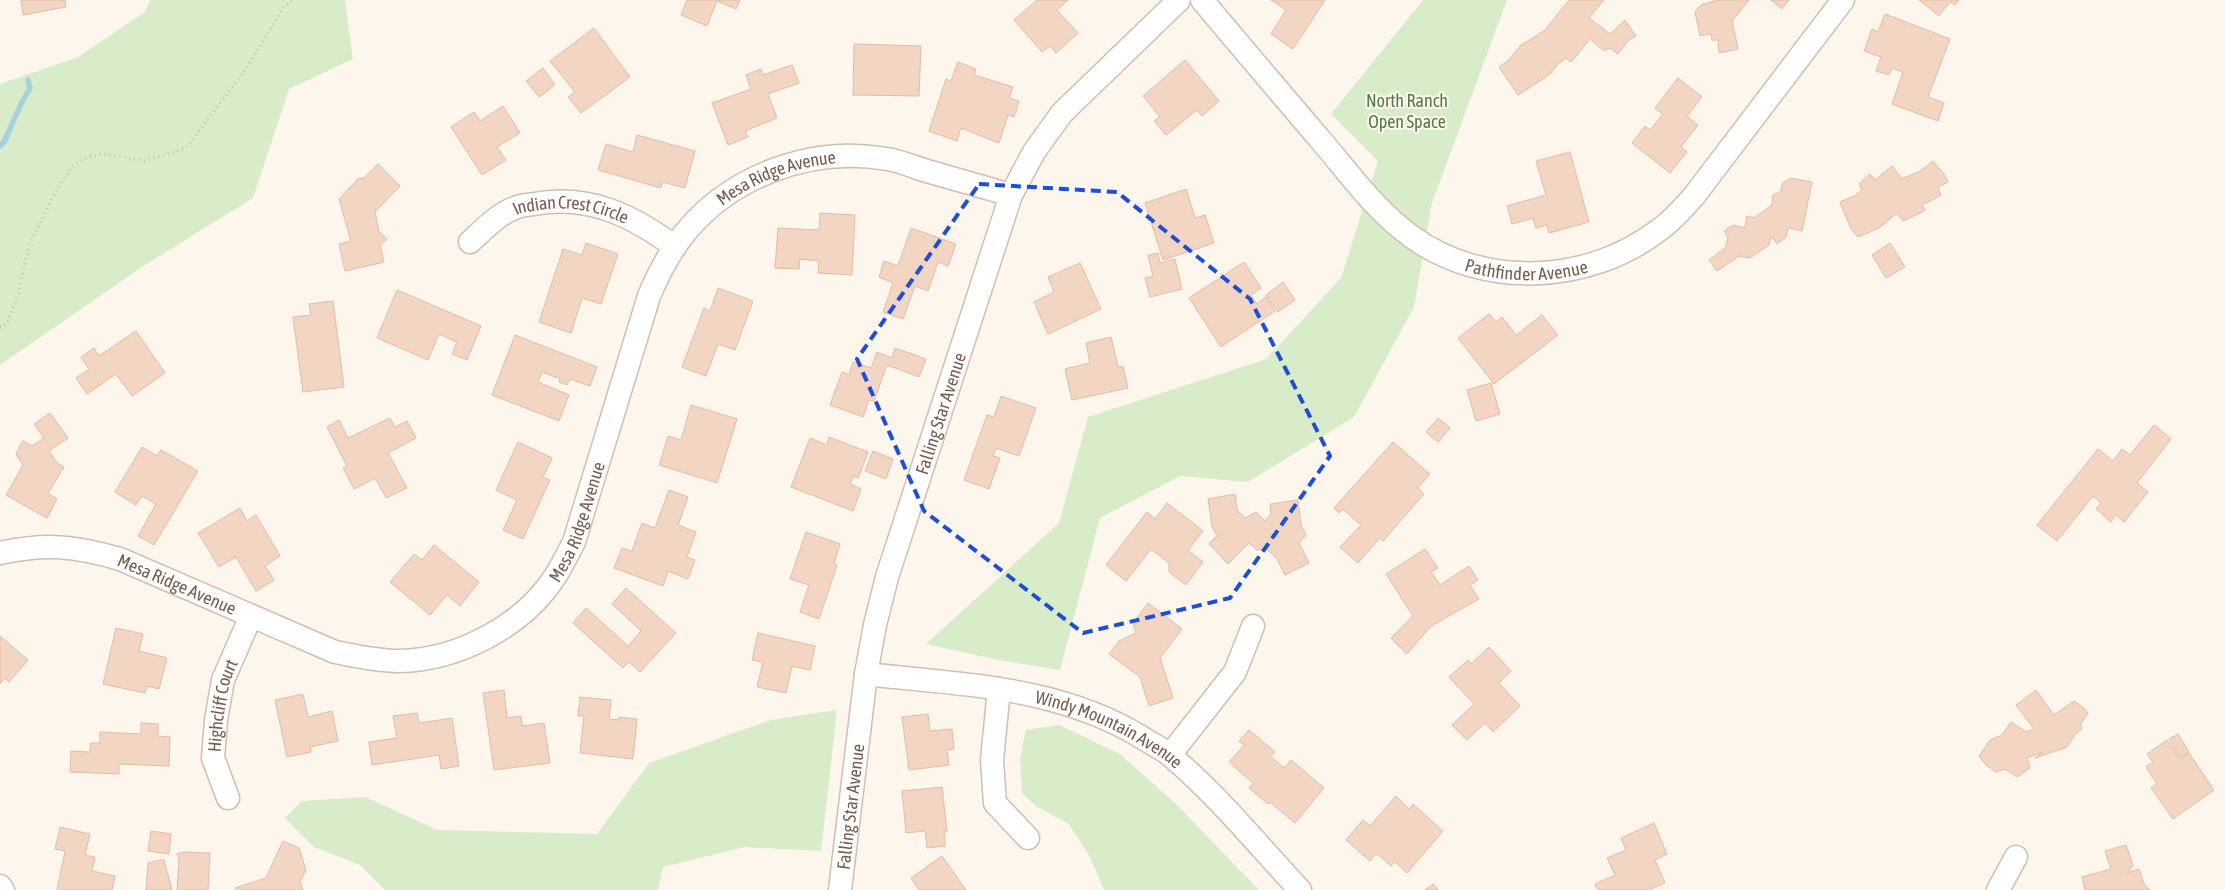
<svg xmlns="http://www.w3.org/2000/svg" width="2225" height="890" viewBox="0 0 2225 890" font-family="'Asap Condensed',sans-serif">
	<style>
		.green { fill: #d8ecc9 }
		.lines { fill: none; stroke-linecap: round; stroke-linejoin: round }
		.stream { stroke: #a5d3da; stroke-width: 5.5 }
		.building { fill: #f3d5c3; stroke: #e6bba3 }
		.minor-casing { stroke: #d1beb0; stroke-width: 25 }
		.path { stroke: #d9b8a5; stroke-width: 3; stroke-dasharray: 1 4; stroke-linecap: butt }
		.minor { stroke: #fff; stroke-width: 22 }
		.marked { fill: none; stroke: #1d4ed8; stroke-width: 4; stroke-dasharray: 10 6; stroke-linejoin: round }
		.labels { text-anchor: middle; dominant-baseline: central; stroke-width: 4; stroke-linejoin: round; paint-order: stroke }
		.park-label { font-size: 18px; fill: #537a41; stroke: #fffaf3 }
		.street-label { font-size: 18px; fill: #7a5c4d; stroke: #fffaf3 }
	</style>
	<rect width="100%" height="100%" fill="#fdf6ec"/>
	<!-- green -->
	<g class="green">
		<polygon points="150,0 345,0 353,59 289,89 253,198 145,265 0,365 0,84 78,57 145,12"/>
		<polygon points="1423,0 1507,0 1432,203 1414,307 1354,417 1248,482 1180,476 1100,518 1060,670 994,659 926,644 1059,523 1088,417 1266,359 1341,278 1378,161 1331,114"/>
		<polygon points="837,710 821,851 745,847 663,867 658,890 385,890 360,865 314,847 285,818 302,801 366,797 437,830 597,834 649,763 770,720"/>
		<polygon points="1059,725 1120,754 1177,805 1259,890 1104,890 1090,857 1069,824 1036,806 1022,793 1020,759 1026,730"/>
	</g>
	<g class="lines">
		<!-- stream -->
		<path class="stream" d="M0 146 4 142C9 132 24 94 30 89L28 80"/>
	</g>
	<!-- building -->
	<g class="building">
		<polygon points="21,0 65,0 66,7 23,15"/>
		<polygon points="687,0 740,0 736,9 717,1 707,26 681,15"/>
		<polygon points="1037,0 1068,0 1057,10 1078,33 1056,53 1050,46 1042,52 1014,20"/>
		<polygon points="1271,0 1325,0 1293,49 1271,34 1286,10"/>
		<polygon points="1569,0 1604,0 1589,18 1610,34 1625,20 1636,36 1629,40 1618,54 1610,48 1604,51 1590,39 1572,61 1571,62 1566,58 1559,63 1549,75 1518,95 1499,67 1509,60 1520,46 1545,30"/>
		<polygon points="1718,0 1749,0 1732,21 1738,49 1719,53 1718,40 1712,40 1711,34 1700,36 1695,12 1701,5"/>
		<polygon points="1771,0 1789,0 1782,9"/>
		<polygon points="1919,0 1959,0 1955,5 1950,2 1939,16"/>
		<polygon points="1885,14 1950,39 1928,97 1944,103 1938,121 1892,104 1903,72 1892,68 1889,75 1876,71 1881,57 1864,51 1872,29 1878,32"/>
		<polygon points="594,28 630,77 581,113 568,97 575,92 550,61"/>
		<polygon points="854,44 921,46 919,96 853,95"/>
		<polygon points="1185,60 1219,101 1202,116 1197,110 1166,135 1154,121 1160,117 1143,96"/>
		<polygon points="958,62 976,69 974,75 1013,87 1009,98 1019,101 1014,117 1008,115 999,143 961,128 957,141 929,131 946,79 951,81"/>
		<polygon points="792,65 799,83 768,94 777,118 745,131 748,137 728,145 712,103 751,89 746,75 761,69 763,75"/>
		<polygon points="543,68 555,85 539,97 526,81"/>
		<polygon points="1678,78 1702,97 1687,116 1698,125 1681,147 1687,152 1670,173 1632,143 1645,126 1650,130 1663,114 1655,108"/>
		<polygon points="503,106 520,133 497,147 506,160 482,175 451,127 474,112 480,121"/>
		<polygon points="637,135 695,151 685,188 662,182 661,188 598,170 606,144 633,152"/>
		<polygon points="1570,152 1589,222 1549,233 1547,225 1536,228 1533,218 1512,224 1507,206 1546,195 1536,161"/>
		<polygon points="1933,161 1944,174 1948,182 1938,187 1941,195 1922,205 1925,210 1922,212 1903,221 1897,213 1879,228 1858,237 1851,229 1840,202 1856,195 1862,190 1859,184 1870,174 1875,180 1892,166 1902,179 1922,170"/>
		<polygon points="378,164 400,186 375,212 379,232 387,239 380,245 384,262 345,271 339,244 351,241 339,199 358,179 364,178"/>
		<polygon points="1790,178 1812,182 1802,231 1788,228 1786,237 1777,244 1771,236 1769,245 1750,258 1739,256 1717,271 1709,260 1726,247 1728,237 1724,231 1733,225 1745,228 1747,216 1754,218 1772,205 1773,195 1781,191 1782,184"/>
		<polygon points="1186,189 1195,218 1205,215 1214,243 1163,260 1145,203"/>
		<polygon points="820,213 855,215 852,275 818,273 819,261 800,259 799,269 775,268 778,228 819,230"/>
		<polygon points="911,228 956,244 948,266 938,262 928,291 915,286 903,319 883,312 893,283 879,277 884,261 898,266"/>
		<polygon points="586,243 618,254 601,304 582,298 571,333 539,322 563,249 582,255"/>
		<polygon points="1890,243 1905,267 1886,278 1872,255"/>
		<polygon points="1158,253 1160,263 1175,259 1182,289 1150,297 1145,278 1153,276 1148,255"/>
		<polygon points="1244,262 1261,288 1251,295 1257,304 1266,297 1275,311 1221,347 1189,298"/>
		<polygon points="1080,263 1101,309 1048,334 1034,302 1054,292 1048,277"/>
		<polygon points="1283,282 1295,300 1278,312 1266,295"/>
		<polygon points="718,288 753,301 735,350 718,344 706,376 682,367 704,308 710,311"/>
		<polygon points="397,290 481,326 467,360 452,354 457,342 439,334 428,360 377,338"/>
		<polygon points="333,301 344,387 303,392 293,317 311,315 309,304"/>
		<polygon points="1489,314 1496,322 1502,317 1516,335 1542,315 1558,335 1494,384 1458,338"/>
		<polygon points="136,331 165,373 132,396 116,374 87,394 76,378 89,369 81,357 94,348 99,356"/>
		<polygon points="515,335 597,367 590,386 570,379 567,385 559,382 560,379 542,372 538,382 569,395 559,421 492,395"/>
		<polygon points="1111,337 1118,367 1123,366 1128,388 1072,400 1065,369 1090,363 1086,343"/>
		<polygon points="895,348 926,359 919,377 887,365 874,401 869,400 863,417 830,405 842,372 849,375 853,362 871,368 877,352 892,358"/>
		<polygon points="1491,383 1500,414 1476,421 1467,390"/>
		<polygon points="1001,396 1036,408 1019,456 996,448 993,456 1000,458 989,489 964,480 987,415 994,417"/>
		<polygon points="691,405 737,419 717,483 659,465 668,436 681,440"/>
		<polygon points="50,413 68,438 49,451 57,463 64,467 48,493 57,499 47,518 6,495 23,465 16,454 23,441 32,446 44,438 34,424"/>
		<polygon points="390,418 395,427 407,421 416,438 388,453 407,488 386,498 375,478 354,489 343,468 347,466 327,427 339,420 348,438"/>
		<polygon points="1438,418 1450,428 1438,442 1426,432"/>
		<polygon points="2154,425 2171,439 2137,483 2148,492 2124,522 2116,515 2111,522 2096,509 2101,503 2093,496 2057,541 2037,525 2098,449 2113,461 2122,449 2130,455"/>
		<polygon points="829,437 868,452 858,478 853,476 850,484 861,489 853,511 791,487 810,438 827,445"/>
		<polygon points="518,442 552,458 543,477 550,480 523,539 503,530 517,500 496,490"/>
		<polygon points="1393,442 1430,474 1418,488 1424,494 1383,541 1380,538 1358,563 1340,547 1361,525 1343,509 1339,513 1334,508"/>
		<polygon points="142,447 157,456 161,450 198,471 154,545 138,536 156,504 142,496 136,505 115,492"/>
		<polygon points="873,451 893,459 886,479 865,471"/>
		<polygon points="669,490 688,497 678,525 696,532 687,557 695,560 688,579 668,571 663,586 614,568 622,548 632,551 642,523 655,528"/>
		<polygon points="1235,494 1237,510 1245,518 1256,512 1265,521 1271,514 1270,504 1298,500 1301,525 1306,535 1299,543 1309,563 1285,575 1277,559 1267,549 1257,550 1249,543 1228,564 1209,544 1217,536 1212,526 1208,499"/>
		<polygon points="1167,503 1203,531 1188,550 1203,562 1186,585 1169,572 1169,563 1151,549 1126,581 1106,565 1147,512 1155,519"/>
		<polygon points="240,508 247,521 256,515 280,556 265,566 274,580 256,591 236,557 219,567 198,533"/>
		<polygon points="806,532 840,544 834,563 837,565 819,619 800,612 809,585 790,579"/>
		<polygon points="434,545 479,582 460,606 447,595 430,615 390,582 414,554 422,560"/>
		<polygon points="1425,549 1438,568 1431,572 1440,585 1469,566 1478,580 1470,585 1479,599 1431,626 1407,654 1391,638 1413,616 1386,574"/>
		<polygon points="626,588 676,633 640,672 629,662 623,668 573,623 586,608 628,646 641,631 612,604"/>
		<polygon points="1148,603 1182,629 1160,658 1173,698 1149,706 1140,677 1109,654 1119,641 1136,633 1133,623"/>
		<polygon points="116,628 143,634 139,651 167,658 159,689 147,686 145,693 103,684"/>
		<polygon points="758,633 815,646 810,670 792,666 786,693 757,687 763,662 752,660"/>
		<polygon points="0,636 28,660 9,682 5,678 0,684"/>
		<polygon points="1489,647 1511,671 1499,683 1520,706 1493,732 1485,723 1467,740 1452,725 1474,704 1449,677 1468,660 1471,664"/>
		<polygon points="504,690 507,718 521,716 522,726 544,723 550,763 494,770 483,693"/>
		<polygon points="2036,690 2054,715 2074,701 2084,708 2088,713 2080,725 2082,729 2076,733 2067,747 2035,758 2042,752 2027,758 2030,768 2017,777 2005,769 1996,772 1986,765 1979,756 1990,740 2002,735 2011,722 2026,732 2034,729 2016,705"/>
		<polygon points="303,694 308,717 332,711 338,741 310,747 311,752 287,757 275,700"/>
		<polygon points="580,697 611,700 609,719 619,720 619,717 637,719 633,759 580,753 584,716 578,716"/>
		<polygon points="417,713 419,723 452,718 459,766 441,769 439,755 372,765 369,742 397,738 393,716"/>
		<polygon points="928,714 930,731 952,729 954,749 947,750 949,765 909,770 902,717"/>
		<polygon points="141,723 158,724 158,736 170,737 169,766 119,764 119,774 70,772 71,751 90,752 91,743 100,743 100,732 141,734"/>
		<polygon points="1249,730 1275,752 1270,756 1284,768 1291,760 1324,788 1295,823 1270,802 1268,804 1249,788 1253,783 1229,762 1244,745 1239,741"/>
		<polygon points="2178,734 2189,752 2180,757 2169,739"/>
		<polygon points="2167,740 2180,759 2189,753 2214,790 2173,819 2151,788 2157,784 2146,767 2153,762 2147,754"/>
		<polygon points="942,787 947,831 944,831 945,846 927,848 925,831 906,833 902,791"/>
		<polygon points="1396,796 1409,809 1413,804 1443,831 1407,873 1394,861 1391,866 1376,853 1370,861 1346,840 1363,820 1370,826"/>
		<polygon points="1654,823 1667,854 1655,860 1665,883 1649,890 1598,890 1595,884 1615,875 1607,858 1626,850 1621,838"/>
		<polygon points="60,827 90,834 85,855 95,857 92,871 115,876 112,890 57,890 65,851 55,849"/>
		<polygon points="151,831 171,834 169,854 148,851"/>
		<polygon points="283,841 299,848 306,870 300,882 303,890 236,890 235,888 266,878"/>
		<polygon points="2126,845 2133,865 2127,873 2139,869 2145,886 2150,890 2085,890 2082,877 2111,869 2105,851"/>
		<polygon points="184,852 210,853 208,890 177,890 179,860 177,854"/>
		<polygon points="942,856 966,890 919,890 911,878"/>
		<polygon points="161,860 164,860 172,890 146,890 148,863"/>
		<polygon points="1433,884 1438,890 1425,890"/>
	</g>
	<g class="lines">
		<!-- minor casing -->
		<g class="minor-casing">
			<g id="minor">
				<path id="s1" d="M1202 0C1242 48 1283 96 1324 144 1351 176 1377 212 1412 237 1484 289 1589 284 1659 230 1672 221 1683 208 1694 196L1843 0"/>
				<path id="s2" d="M470 242C483 230 498 214 515 208 521 205 528 205 534 204 588 194 632 215 675 247"/>
				<path id="s3" d="M0 553C46 543 75 546 120 559L335 652C356 656 377 661 399 661 458 660 524 626 556 575 563 564 568 553 574 542L649 296C657 277 666 259 678 242 724 178 809 145 887 159 900 161 914 167 927 171 955 179 983 187 1011 195"/>
				<path id="s4" d="M866 674C963 685 1061 686 1146 740 1154 745 1164 750 1171 756 1218 796 1258 845 1300 890"/>
				<polyline points="999,689 992,760 995,803 1028,838"/>
				<polyline points="1170,755 1235,672 1253,626"/>
				<path id="s5" d="M228 798 213 758 216 720 223 680 251 616"/>
				<polyline points="0,886 3,890"/>
				<path id="s6" d="M840 890 866 674 875 625 887 577 1011 195 1034 152 1062 113 1179 0"/>
				<polyline points="1998,890 2016,857"/>
			</g>
		</g>
		<!-- path -->
		<polyline class="path" points="0,327 3,327 8,321 18,295 29,245 57,189 73,166 87,157 104,154 145,161 186,148 246,69 283,8 293,0"/>
		<!-- minor -->
		<use href="#minor" class="minor"/>
	</g>
	<!-- marked area -->
	<path class="marked" d="M979 184 1117 192 1250 299 1330 456 1230 598 1083 633 924 511 857 359Z"/>
	<g class="labels">
		<!-- park labels -->
		<g class="park-label">
			<text x="1407" y="100">North Ranch<tspan x="1407" dy="21">Open Space</tspan></text>
		</g>
		<!-- street labels -->
		<g class="street-label">
			<text stroke="none"><textPath href="#s3" startOffset="1084">Mesa Ridge Avenue</textPath></text>
			<text stroke="none"><textPath href="#s2" startOffset="114">Indian Crest Circle</textPath></text>
			<text stroke="none"><textPath href="#s1" startOffset="439">Pathfinder Avenue</textPath></text>
			<text stroke="none"><textPath href="#s6" startOffset="489">Falling Star Avenue</textPath></text>
			<text stroke="none"><textPath href="#s3" startOffset="664">Mesa Ridge Avenue</textPath></text>
			<text stroke="none"><textPath href="#s3" startOffset="184">Mesa Ridge Avenue</textPath></text>
			<text stroke="none"><textPath href="#s5" startOffset="96">Highcliff Court</textPath></text>
			<text stroke="none"><textPath href="#s4" startOffset="252">Windy Mountain Avenue</textPath></text>
			<text stroke="none"><textPath href="#s6" startOffset="84">Falling Star Avenue</textPath></text>
		</g>
	</g>
</svg>
